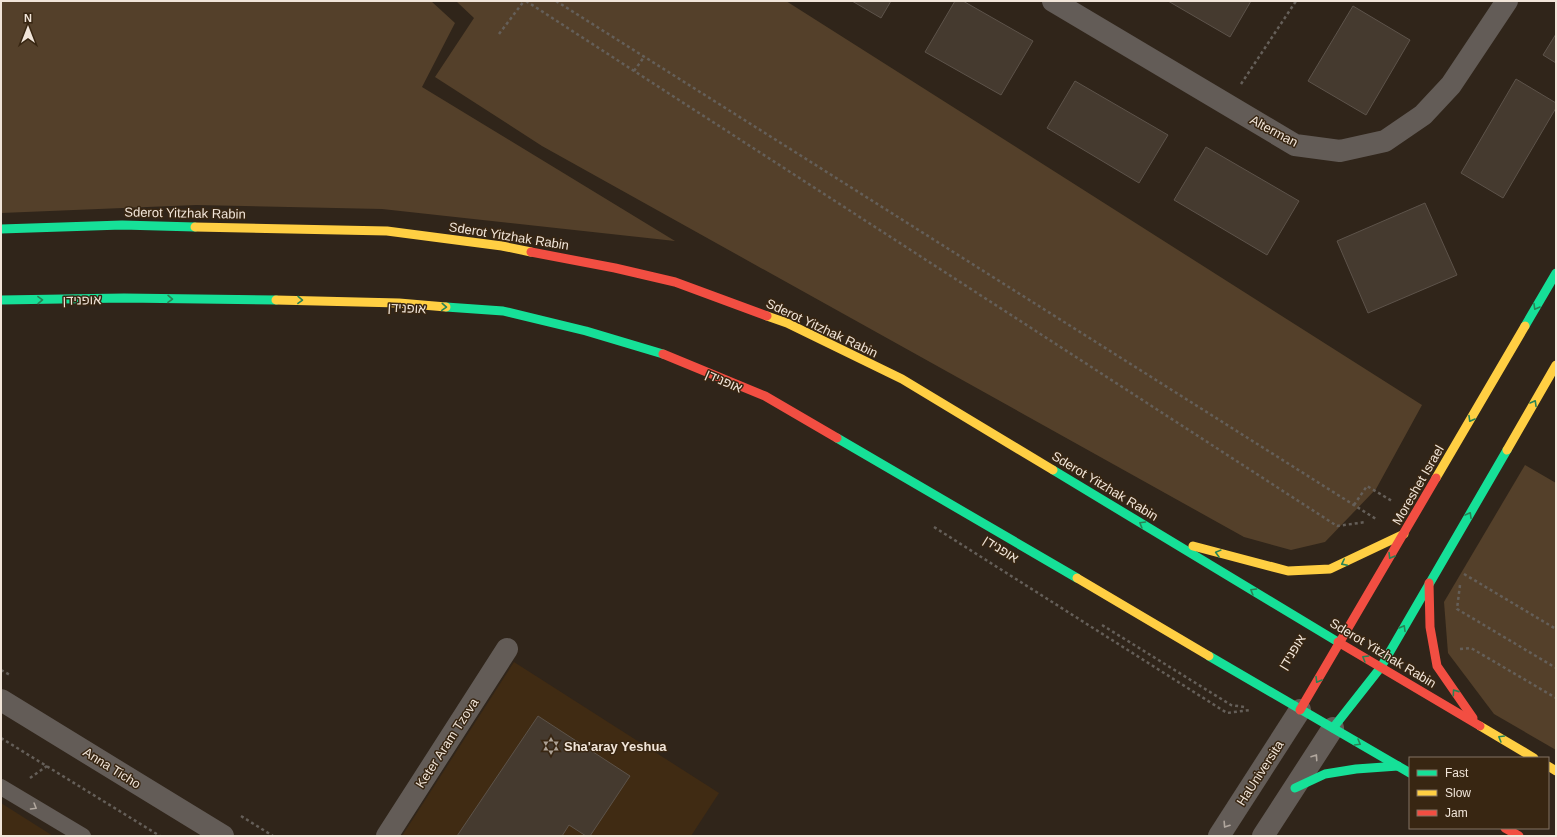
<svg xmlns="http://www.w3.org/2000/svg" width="1557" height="837" viewBox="0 0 1557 837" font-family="Helvetica,'Noto Sans Hebrew',sans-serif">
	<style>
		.built { fill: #402b13 }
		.green { fill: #54402a }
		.building { fill: #453a2f; stroke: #5d534a }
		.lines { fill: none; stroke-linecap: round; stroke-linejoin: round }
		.path { stroke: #655f59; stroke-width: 2.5; stroke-dasharray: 3 3; stroke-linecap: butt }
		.lane { stroke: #635c57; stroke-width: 16 }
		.street { stroke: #635c57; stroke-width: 22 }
		.fast { stroke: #16e098; stroke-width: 9 }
		.slow { stroke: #ffcf43; stroke-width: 9 }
		.jam { stroke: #f24e42; stroke-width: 9 }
		.oneway { stroke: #278355 }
		.oneway2 { stroke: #b1a79e }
		.labels { text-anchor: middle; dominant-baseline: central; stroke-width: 3; stroke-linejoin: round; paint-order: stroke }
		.street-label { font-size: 13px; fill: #f1e5d9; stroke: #382612 }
		.poi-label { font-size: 13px; font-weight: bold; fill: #f1e5d9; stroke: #382612; text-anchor: start }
	</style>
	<rect width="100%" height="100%" fill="#30251a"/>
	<!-- built -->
	<g class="built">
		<polygon points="514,662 719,793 691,836 402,836"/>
		<polygon points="1,803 53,836 1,836"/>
	</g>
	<!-- green -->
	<g class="green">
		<polygon points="1,1 431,1 455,23 422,87 675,241 382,209 196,205 1,213"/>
		<polygon points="456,1 786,1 1422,405 1376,489 1325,542 1291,550 1244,537 542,146 435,77 474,18"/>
		<polygon points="1525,465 1556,483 1556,750 1494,714 1448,653 1444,602"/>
	</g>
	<!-- building -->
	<g class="building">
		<polygon points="852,1 891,1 881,18"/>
		<polygon points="955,1 963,1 1033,41 1001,95 925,52"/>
		<polygon points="1168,1 1251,1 1230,37"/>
		<polygon points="1353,6 1410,40 1366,115 1308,81"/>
		<polygon points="1556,34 1556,63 1543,55"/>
		<polygon points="1516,79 1556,103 1556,108 1503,198 1461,173"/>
		<polygon points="1075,81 1168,135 1139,183 1047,128"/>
		<polygon points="1206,147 1299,201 1267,255 1174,200"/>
		<polygon points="1425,203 1457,275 1368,313 1337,241"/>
		<polygon points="538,716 630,776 590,836 586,836 569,825 562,836 457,836"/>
	</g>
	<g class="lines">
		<!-- path -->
		<g class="path">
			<polyline points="526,1 1337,526 1366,522"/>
			<polyline points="556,1 1376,519"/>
			<polyline points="499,34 524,1"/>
			<polyline points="634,71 644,57"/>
			<polyline points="1241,84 1296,1"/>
			<polyline points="1354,505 1367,486 1392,501"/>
			<polyline points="934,527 1227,713 1250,710"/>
			<polyline points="1464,574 1556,629"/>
			<polyline points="1460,585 1457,609 1556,668"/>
			<polyline points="1102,625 1231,705 1244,707"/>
			<polyline points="1460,649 1471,648 1556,698"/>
			<polyline points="1,670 10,675"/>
			<polyline points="1,738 160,836"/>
			<polyline points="30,778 47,766"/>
			<polyline points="241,816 273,836"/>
		</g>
		<!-- lane -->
		<polyline class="lane" points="1,787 83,836"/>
		<!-- street -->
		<g class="street">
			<polyline points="1053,1 1295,145 1340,151 1385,141 1423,115 1451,85 1507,1"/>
			<polyline points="1,700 223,836"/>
			<polyline points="387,836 507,649"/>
			<polyline points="1219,836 1300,710"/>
			<polyline points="1263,836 1333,728"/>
		</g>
		<!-- fast -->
		<g class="fast">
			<polyline points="1,229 122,225 195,227"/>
			<polyline points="1,300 124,298 276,300"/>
			<polyline points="446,307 503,311 586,331 663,354"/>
			<polyline points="1525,326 1556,273"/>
			<polyline points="837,438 1077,578"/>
			<polyline points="1053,470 1338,642"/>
			<polyline points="1209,656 1410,773"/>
			<polyline points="1333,728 1381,667 1507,450"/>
			<polyline points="1295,788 1325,774 1356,769 1398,766"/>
		</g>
		<!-- slow -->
		<g class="slow">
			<polyline points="195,227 387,231 502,246 531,252"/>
			<polyline points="276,300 399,303 446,307"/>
			<polyline points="767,316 787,323 902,379 1053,470"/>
			<polyline points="1507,450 1556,365"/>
			<polyline points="1436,478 1525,326"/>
			<polyline points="1193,546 1288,571 1330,569 1404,534"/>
			<polyline points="1077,578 1209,656"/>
			<polyline points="1480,726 1534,758"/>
			<polyline points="1548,766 1556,771"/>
		</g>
		<!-- jam -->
		<g class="jam">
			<polyline points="531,252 615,268 675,282 767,316"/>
			<polyline points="663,354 765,396 837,438"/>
			<polyline points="1429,583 1430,627 1437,666 1473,718"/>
			<polyline points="1338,642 1480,726"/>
			<polyline points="1300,710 1436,478"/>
			<polyline points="1505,828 1519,836"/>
		</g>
	</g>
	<!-- one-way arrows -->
	<defs><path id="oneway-chevron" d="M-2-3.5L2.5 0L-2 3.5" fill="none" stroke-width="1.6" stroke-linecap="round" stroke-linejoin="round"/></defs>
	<g class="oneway">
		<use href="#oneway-chevron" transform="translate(170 299) rotate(1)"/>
		<use href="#oneway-chevron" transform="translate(40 300) rotate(-1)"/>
		<use href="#oneway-chevron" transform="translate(300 300) rotate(1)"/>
		<use href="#oneway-chevron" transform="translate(444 307) rotate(4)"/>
		<use href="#oneway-chevron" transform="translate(1536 307) rotate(120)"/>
		<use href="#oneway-chevron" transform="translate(1534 403) rotate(-60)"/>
		<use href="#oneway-chevron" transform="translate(1471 419) rotate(120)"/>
		<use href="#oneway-chevron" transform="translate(1469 515) rotate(-60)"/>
		<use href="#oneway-chevron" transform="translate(1142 524) rotate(-149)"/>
		<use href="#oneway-chevron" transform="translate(1218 553) rotate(-165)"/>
		<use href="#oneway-chevron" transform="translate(1391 556) rotate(121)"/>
		<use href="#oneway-chevron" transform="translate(1344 563) rotate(154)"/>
		<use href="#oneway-chevron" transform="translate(1253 591) rotate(-149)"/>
		<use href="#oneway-chevron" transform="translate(1403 628) rotate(-60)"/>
		<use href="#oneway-chevron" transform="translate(1365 658) rotate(-149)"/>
		<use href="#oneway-chevron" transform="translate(1318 680) rotate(121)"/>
		<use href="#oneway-chevron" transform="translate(1455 692) rotate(-125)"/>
		<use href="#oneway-chevron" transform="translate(1501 738) rotate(-149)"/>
		<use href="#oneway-chevron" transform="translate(1358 743) rotate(30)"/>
	</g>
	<g class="oneway2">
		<use href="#oneway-chevron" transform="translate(1315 757) rotate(-56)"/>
		<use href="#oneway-chevron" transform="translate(34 807) rotate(31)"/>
		<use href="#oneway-chevron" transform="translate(1226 825) rotate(123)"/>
	</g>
	<!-- icons -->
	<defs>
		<g id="synagogue-bare" transform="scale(1.38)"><path d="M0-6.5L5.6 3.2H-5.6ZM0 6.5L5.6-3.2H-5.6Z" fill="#ada296" stroke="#382612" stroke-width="2.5" paint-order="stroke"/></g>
	</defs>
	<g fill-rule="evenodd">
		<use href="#synagogue-bare" x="551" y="746"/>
	</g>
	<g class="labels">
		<!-- street labels -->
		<g class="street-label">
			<text transform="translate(1274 131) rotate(28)">Alterman</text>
			<text transform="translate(185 213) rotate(1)">Sderot Yitzhak Rabin</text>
			<text transform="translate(509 236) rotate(9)">Sderot Yitzhak Rabin</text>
			<text transform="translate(82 300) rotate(-1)">אופנידן</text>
			<text transform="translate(407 308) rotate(3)">אופנידן</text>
			<text transform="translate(822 328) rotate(25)">Sderot Yitzhak Rabin</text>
			<text transform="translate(724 381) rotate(24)">אופנידן</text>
			<text transform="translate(1418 485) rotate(-60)">Moreshet Israel</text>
			<text transform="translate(1105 486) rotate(31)">Sderot Yitzhak Rabin</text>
			<text transform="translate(1001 549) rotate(32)">אופנידן</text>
			<text transform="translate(1292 652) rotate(-58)">אופנידן</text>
			<text transform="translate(1383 653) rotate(31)">Sderot Yitzhak Rabin</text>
			<text transform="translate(447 743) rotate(-57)">Keter Aram Tzova</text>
			<text transform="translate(112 768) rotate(32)">Anna Ticho</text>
			<text transform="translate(1260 773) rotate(-57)">HaUniversita</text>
		</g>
		<!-- poi labels -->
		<g class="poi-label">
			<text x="564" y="746">Sha'aray Yeshua</text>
		</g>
	</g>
	<!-- border -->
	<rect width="1557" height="837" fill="none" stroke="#f1e5d9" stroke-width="4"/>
	<!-- legend -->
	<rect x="1409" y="757" width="140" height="72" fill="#382612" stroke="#827262"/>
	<rect x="1417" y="770" width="20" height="6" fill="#16e098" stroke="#827262"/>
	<text x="1445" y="777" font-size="12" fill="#f1e5d9">Fast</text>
	<rect x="1417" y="790" width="20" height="6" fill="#ffcf43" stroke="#827262"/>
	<text x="1445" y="797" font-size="12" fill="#f1e5d9">Slow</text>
	<rect x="1417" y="810" width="20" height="6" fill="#f24e42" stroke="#827262"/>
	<text x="1445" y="817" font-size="12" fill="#f1e5d9">Jam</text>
	<!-- north arrow -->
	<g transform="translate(28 28)" stroke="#382612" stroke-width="3" paint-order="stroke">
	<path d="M0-3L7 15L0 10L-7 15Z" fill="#f1e5d9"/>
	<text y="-6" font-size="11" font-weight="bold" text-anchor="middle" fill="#f1e5d9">N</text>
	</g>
</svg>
